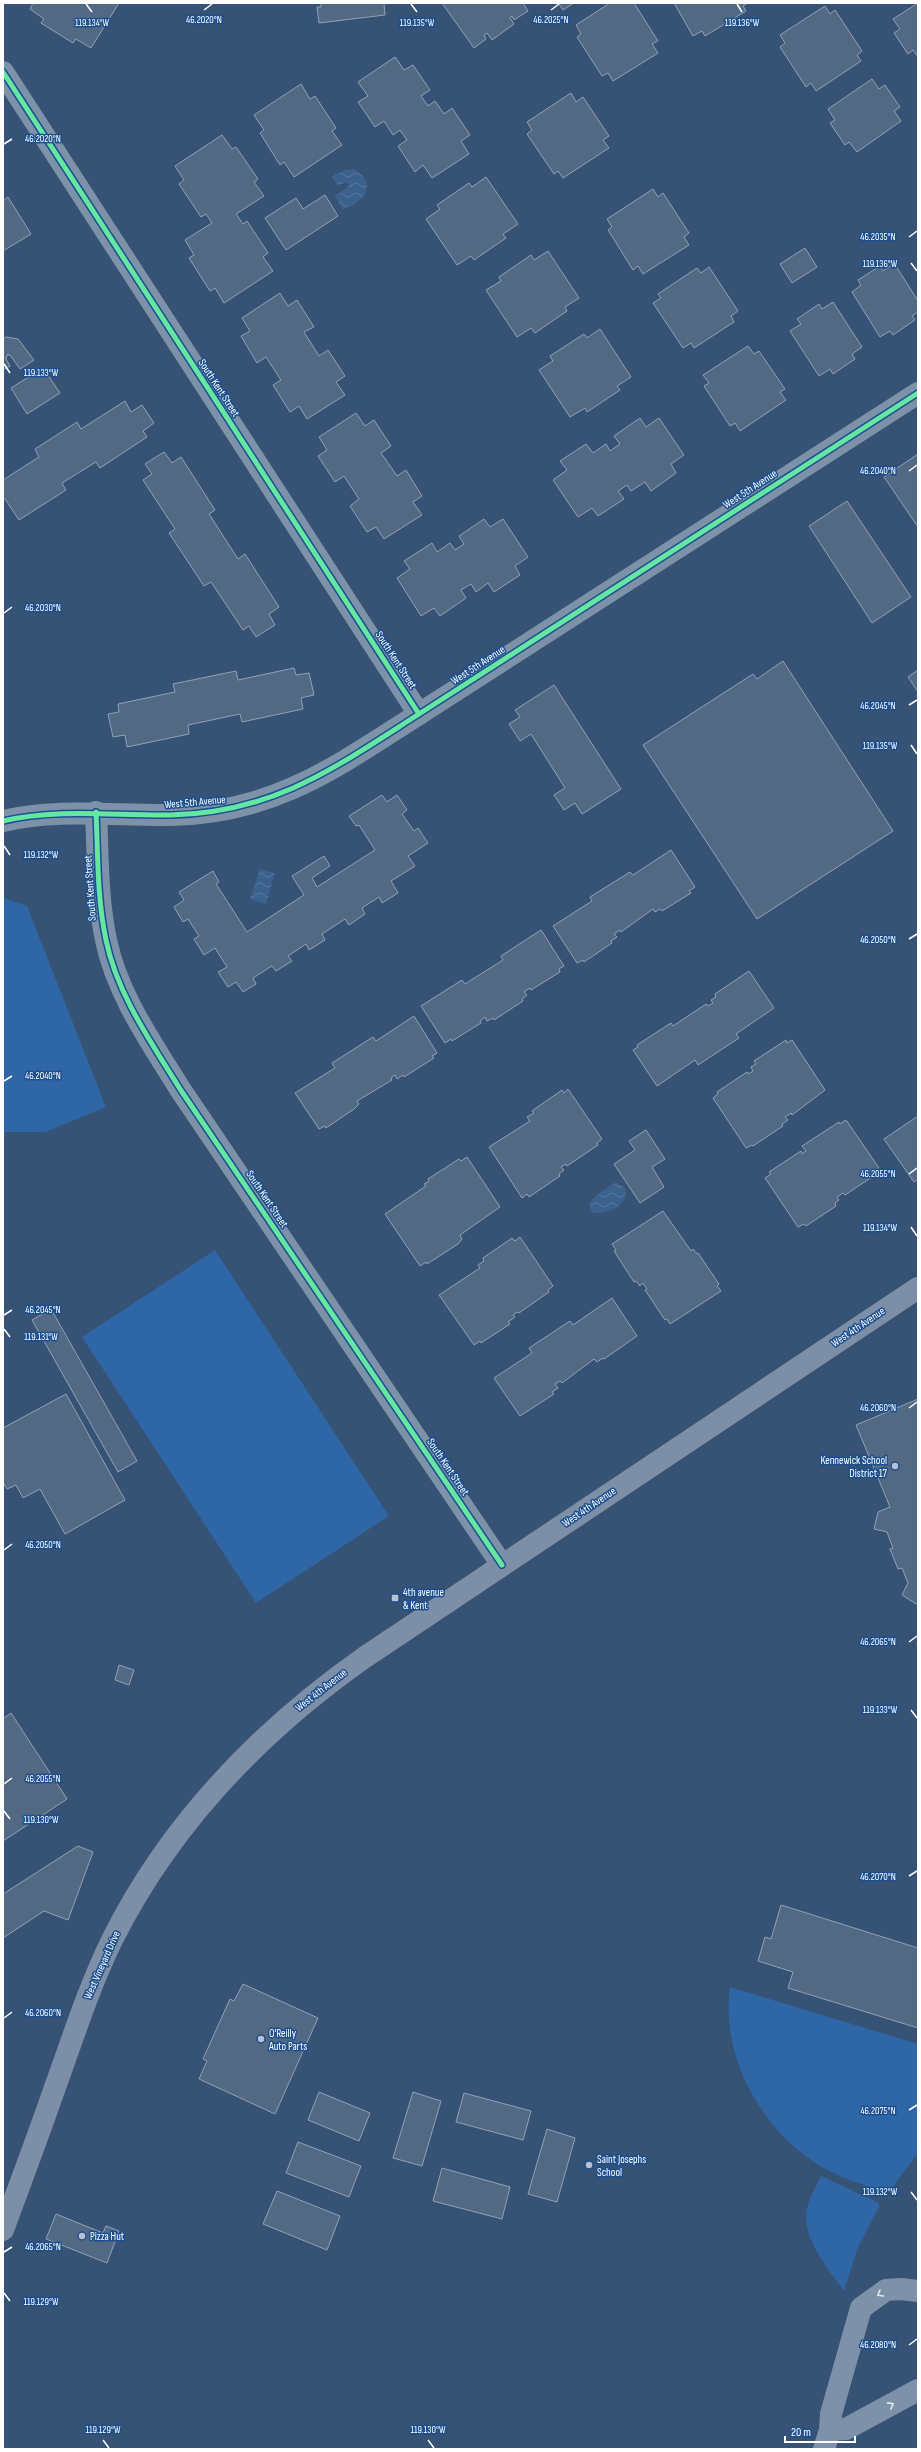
<svg xmlns="http://www.w3.org/2000/svg" width="921" height="2452" viewBox="0 0 921 2452" font-family="'Sofia Sans Condensed',sans-serif">
	<style>
		.green { fill: #2f66a5 }
		.water { fill: url(#water-waves) }
		.building { fill: #526984; stroke: #92a2b6 }
		.lines { fill: none; stroke-linecap: round; stroke-linejoin: round }
		.minor { stroke: #7d92a8; stroke-width: 22 }
		.major { stroke: #7d8ea7; stroke-width: 22 }
		.cycleway-casing { stroke: #1b4f8f; stroke-width: 8 }
		.cycleway { stroke: #66e7a1; stroke-width: 5 }
		.oneway { stroke: #e5e9ee }
		.ticks { fill: none; stroke: #fff; stroke-width: 1.5 }
		.poi-dot { fill: #b9c2ce; stroke: #1b4f8f; stroke-width: 1.5 }
		.labels { text-anchor: middle; dominant-baseline: central; stroke-width: 3; stroke-linejoin: round; paint-order: stroke }
		.street-label { font-size: 11px; fill: #fff; stroke: #1b4f8f }
		.poi-label { font-size: 11px; fill: #fff; stroke: #1b4f8f; text-anchor: start }
		.ticks-label { font-size: 10px; text-anchor: middle; fill: #fff; stroke: #1b4f8f; stroke-width: 3; stroke-linejoin: round; paint-order: stroke }
	</style>
	<defs>
		<pattern id="water-waves" width="16" height="10" patternUnits="userSpaceOnUse"><rect width="16" height="10" fill="#3b618d"/><path d="M0 5q4-4 8 0t8 0" fill="none" stroke="#58799e"/></pattern>
	</defs>
	<rect width="100%" height="100%" fill="#365274"/>
	<!-- green -->
	<g class="green">
		<polygon points="3,898 27,906 106,1107 46,1132 3,1132"/>
		<polygon points="215,1250 389,1516 256,1603 82,1337"/>
		<path d="M730 1987 918 2044V2153L892 2188 887 2192 881 2191C854 2182 827 2173 804 2155 755 2117 721 2051 730 1987Z"/>
		<path d="M821 2176 879 2203V2207L858 2247 844 2291C827 2267 799 2236 808 2205 810 2195 817 2185 821 2176Z"/>
	</g>
	<!-- water -->
	<g class="water">
		<path d="M353 169C366 174 373 190 360 200 355 204 349 206 343 210L335 196 348 187 349 184 346 182 338 186 332 177 345 170Z"/>
		<polygon points="260,869 275,873 266,904 250,899"/>
		<path d="M616 1183 624 1187C633 1203 605 1217 592 1212L589 1205C590 1199 610 1184 616 1183Z"/>
	</g>
	<!-- building -->
	<g class="building">
		<polygon points="33,3 119,3 91,48 76,39 73,43 41,23 44,19 30,9"/>
		<polygon points="321,3 384,3 385,15 319,23 317,7 321,7"/>
		<polygon points="442,3 523,3 528,11 514,20 512,16 510,18 514,24 492,40 487,33 484,35 486,39 474,48"/>
		<polygon points="558,3 574,3 563,10"/>
		<polygon points="610,3 634,3 658,41 652,44 658,53 613,81 608,73 602,76 577,37 581,34 576,25"/>
		<polygon points="674,3 748,3 743,6 746,11 705,36 702,31 693,36"/>
		<polygon points="918,3 918,57 913,50 908,54 894,33 900,29 893,19"/>
		<polygon points="825,6 830,14 835,10 862,51 857,55 861,61 816,91 811,83 806,87 780,47 785,43 780,35"/>
		<polygon points="395,57 404,70 413,65 430,90 421,96 428,106 435,101 444,114 452,108 470,135 461,141 469,154 432,178 423,165 415,172 398,146 407,140 400,130 393,135 384,121 375,127 358,102 368,96 358,82"/>
		<polygon points="872,79 879,89 885,85 900,107 894,111 901,121 857,152 849,142 845,145 830,123 835,120 828,109"/>
		<polygon points="301,84 310,99 315,96 336,128 332,131 342,145 294,177 284,162 280,165 260,133 264,130 254,115"/>
		<polygon points="571,93 576,102 583,97 609,136 603,140 609,148 563,178 558,171 554,174 527,134 532,130 527,122"/>
		<polygon points="222,135 232,149 236,147 258,179 254,182 264,196 236,214 243,224 247,221 268,253 263,257 273,271 224,303 215,288 210,291 189,258 194,255 185,240 212,223 206,214 201,217 179,184 184,180 175,166"/>
		<polygon points="486,177 518,224 503,234 506,238 474,260 471,256 457,265 426,219 440,209 437,205 469,183 472,187"/>
		<polygon points="653,189 658,197 663,193 689,233 684,237 689,245 643,274 638,266 633,270 608,230 612,227 607,219"/>
		<polygon points="325,195 338,216 286,250 265,218 296,198 303,209"/>
		<polygon points="8,197 31,234 3,251 3,201"/>
		<polygon points="805,248 817,267 792,283 780,264"/>
		<polygon points="548,251 579,298 565,307 567,311 535,333 531,328 517,337 486,290 501,281 499,277 531,255 534,260"/>
		<polygon points="894,263 918,301 918,312 912,316 915,320 893,335 890,331 880,337 852,292 861,285 858,280 880,266 883,271"/>
		<polygon points="709,267 738,311 731,316 734,322 694,348 691,343 683,348 653,303 661,298 658,294 697,268 701,273"/>
		<polygon points="280,293 288,306 297,300 314,327 304,332 319,356 328,350 345,376 336,382 345,395 307,419 299,406 290,412 273,385 281,380 266,357 257,363 241,336 250,331 242,318"/>
		<polygon points="833,302 862,347 852,354 855,359 833,374 830,369 819,376 790,331 801,324 797,319 819,304 822,309"/>
		<polygon points="600,329 631,377 617,386 620,390 587,412 585,408 570,417 539,370 553,361 550,356 584,334 587,338"/>
		<polygon points="6,337 18,339 34,360 20,369 10,355 7,355 6,359 10,366 3,370 3,339"/>
		<polygon points="748,346 754,354 759,351 785,389 780,392 786,400 740,431 735,423 730,426 704,386 709,383 703,375"/>
		<polygon points="43,368 60,393 27,414 11,388"/>
		<polygon points="125,401 131,412 142,405 154,423 143,431 147,437 100,468 96,462 62,483 66,490 19,520 3,496 3,480 39,457 35,449 77,422 81,429"/>
		<polygon points="356,413 365,426 374,420 391,446 381,453 397,476 406,470 422,496 413,502 422,515 384,539 376,527 367,532 350,506 359,499 344,476 335,482 318,456 327,450 319,437"/>
		<polygon points="640,418 646,427 659,418 684,455 671,464 676,473 651,491 645,482 631,491 627,485 618,491 624,499 598,516 592,508 578,517 553,480 567,470 560,461 586,444 593,453 606,444 610,451 620,444 614,436"/>
		<polygon points="164,452 172,463 181,457 215,510 209,514 238,559 245,554 279,607 269,614 275,625 256,637 249,626 243,630 211,582 204,586 169,533 175,529 143,480 152,474 145,464"/>
		<polygon points="918,454 918,527 884,477"/>
		<polygon points="847,501 911,597 872,623 809,526"/>
		<polygon points="484,519 490,527 503,519 528,557 515,566 520,575 494,592 488,583 476,592 471,584 461,590 466,598 440,616 434,608 421,616 397,578 410,569 404,561 432,543 437,552 450,543 455,550 464,544 459,536"/>
		<polygon points="783,661 893,831 757,919 643,745 753,674 757,679"/>
		<polygon points="294,668 296,675 309,673 314,695 301,698 303,709 242,722 240,714 188,725 189,734 127,747 125,735 113,737 108,714 119,712 118,704 175,692 173,684 236,671 238,680"/>
		<polygon points="918,670 918,692 908,677"/>
		<polygon points="554,685 621,789 582,814 575,803 564,810 554,795 565,788 531,734 520,741 509,724 520,717 515,710"/>
		<polygon points="382,795 387,802 397,795 407,810 402,814 414,831 418,828 428,843 408,856 415,866 391,881 398,893 382,903 379,897 362,908 365,914 349,925 345,919 322,934 325,940 309,950 306,944 288,956 292,961 276,971 272,966 253,978 256,984 243,992 236,982 228,987 218,972 227,967 215,948 204,955 194,939 199,936 188,919 183,922 174,907 184,900 179,892 213,871 219,882 216,884 247,932 304,895 292,876 324,856 330,866 312,878 317,887 375,850 359,825 356,826 349,816"/>
		<polygon points="671,850 695,887 689,891 691,893 662,911 660,909 655,912 653,909 621,932 620,930 614,934 617,937 611,941 612,943 584,962 583,960 577,963 553,926 592,901 590,897 630,872 633,875"/>
		<polygon points="541,930 564,966 559,969 560,972 531,990 530,988 524,992 527,995 522,999 523,1001 494,1020 493,1018 487,1021 485,1017 480,1021 481,1023 452,1041 451,1039 445,1043 421,1006 462,980 465,984 503,960 501,956"/>
		<polygon points="749,971 774,1008 736,1034 739,1038 698,1065 695,1060 657,1086 633,1050 638,1047 637,1045 671,1023 673,1026 706,1004 708,1006 713,1003 711,1000 716,997 715,994"/>
		<polygon points="414,1016 437,1053 432,1056 434,1058 404,1077 403,1075 397,1079 395,1075 391,1078 392,1080 357,1101 359,1104 354,1109 326,1128 325,1126 319,1129 295,1093 335,1068 332,1063 373,1037 376,1041"/>
		<polygon points="786,1040 787,1043 792,1040 825,1090 792,1115 791,1113 785,1117 788,1120 782,1124 783,1126 753,1146 752,1145 746,1148 713,1098 718,1094 717,1092 747,1072 748,1074 753,1071 751,1067 756,1064 754,1061"/>
		<polygon points="568,1089 602,1139 597,1143 598,1145 567,1166 566,1164 561,1167 564,1170 559,1174 560,1176 529,1197 527,1194 522,1198 489,1147 530,1121 527,1117 534,1113 532,1111 562,1090 564,1093"/>
		<polygon points="918,1116 918,1179 914,1182 884,1139"/>
		<polygon points="846,1120 879,1168 873,1172 875,1175 845,1195 843,1193 837,1197 839,1200 835,1203 836,1206 806,1226 804,1224 798,1227 765,1178 771,1174 769,1172 801,1151 802,1154 806,1151 802,1146 839,1122 840,1124"/>
		<polygon points="646,1130 665,1159 652,1167 664,1187 640,1203 614,1164 635,1150 629,1141"/>
		<polygon points="467,1157 500,1207 460,1235 462,1239 458,1244 427,1264 426,1262 420,1266 385,1214 426,1186 424,1184 429,1181 428,1179 459,1159 461,1161"/>
		<polygon points="663,1211 691,1251 693,1249 697,1254 698,1253 719,1284 717,1286 721,1291 670,1324 667,1319 665,1320 645,1290 647,1289 643,1283 640,1286 636,1281 634,1282 614,1251 616,1250 612,1244"/>
		<polygon points="520,1237 553,1286 548,1290 549,1292 519,1313 517,1312 513,1315 515,1317 508,1322 510,1324 481,1343 480,1341 474,1345 439,1295 480,1268 478,1265 484,1261 483,1258 512,1238 515,1241"/>
		<polygon points="612,1298 637,1336 604,1359 603,1358 597,1362 594,1359 562,1383 560,1381 555,1384 558,1388 552,1392 554,1394 520,1416 494,1378 532,1353 529,1348 570,1321 573,1325"/>
		<polygon points="51,1309 137,1461 118,1472 32,1320"/>
		<polygon points="66,1394 125,1500 65,1534 40,1489 23,1498 16,1485 7,1489 3,1482 3,1428"/>
		<polygon points="918,1399 918,1603 916,1604 902,1595 908,1583 902,1568 898,1569 890,1549 893,1548 887,1532 874,1529 878,1512 890,1507 856,1425"/>
		<polygon points="119,1665 134,1670 129,1685 115,1680"/>
		<polygon points="11,1713 67,1799 3,1841 3,1719"/>
		<polygon points="78,1846 93,1852 68,1920 44,1911 3,1938 3,1894"/>
		<polygon points="781,1905 918,1948 918,2028 788,1988 793,1972 758,1961 765,1937 771,1939"/>
		<polygon points="243,1984 318,2018 275,2114 199,2079 207,2061 203,2059 230,1999 234,2001"/>
		<polygon points="319,2092 370,2113 359,2141 308,2120"/>
		<polygon points="413,2092 441,2101 422,2166 393,2158"/>
		<polygon points="464,2093 531,2111 523,2140 456,2122"/>
		<polygon points="547,2129 575,2138 557,2202 528,2194"/>
		<polygon points="298,2142 361,2166 349,2197 286,2173"/>
		<polygon points="442,2168 510,2187 502,2219 433,2201"/>
		<polygon points="277,2191 340,2216 327,2250 263,2224"/>
		<polygon points="56,2214 103,2233 106,2226 119,2231 107,2263 46,2239"/>
	</g>
	<g class="lines">
		<!-- minor -->
		<g class="minor">
			<polyline points="3,72 419,714"/>
			<path d="M96 812C98 855 97 898 106 940 117 994 151 1042 180 1089L502 1565"/>
			<path d="M3 821C59 808 114 816 171 815 274 813 336 767 419 714L918 393"/>
			<polyline points="830,2430 846,2429 918,2390"/>
			<polyline points="824,2449 830,2430 831,2414 861,2308 886,2290 901,2289 918,2291"/>
		</g>
		<!-- major -->
		<path class="major" d="M3 2230C20 2184 37 2139 53 2093 72 2041 88 1989 112 1940 170 1824 260 1731 365 1657L918 1288"/>
		<!-- cycleway casing -->
		<g class="cycleway-casing">
			<g id="cycleway">
				<polyline points="3,72 419,714"/>
				<path d="M96 812C98 855 97 898 106 940 117 994 151 1042 180 1089L502 1565"/>
				<path d="M3 821C59 808 114 816 171 815 274 813 336 767 419 714L918 393"/>
			</g>
		</g>
		<!-- cycleway -->
		<use href="#cycleway" class="cycleway"/>
	</g>
	<!-- one-way arrows -->
	<defs><path id="oneway-chevron" d="M-2-3.5L2.5 0L-2 3.5" fill="none" stroke-width="1.6" stroke-linecap="round" stroke-linejoin="round"/></defs>
	<g class="oneway">
		<use href="#oneway-chevron" transform="translate(880 2294) rotate(150)"/>
		<use href="#oneway-chevron" transform="translate(891 2405) rotate(-29)"/>
	</g>
	<!-- ticks -->
	<path class="ticks" d="M86 4 92 12M411 4 417 12M737 4 742 12M204 10 212 4M551 10 559 4M4 144 12 139M909 237 917 231M911 263 917 271M4 364 10 373M909 471 917 465M4 613 12 607M909 705 917 700M911 745 917 754M4 846 10 855M909 939 917 934M4 1081 12 1076M909 1174 917 1168M911 1227 917 1236M4 1315 12 1310M4 1329 10 1337M909 1408 917 1402M4 1550 12 1544M909 1642 917 1636M911 1710 917 1718M4 1784 12 1778M4 1811 10 1819M909 1876 917 1871M4 2018 12 2012M909 2110 917 2105M911 2192 917 2200M4 2252 12 2247M4 2293 10 2301M909 2345 917 2339M103 2440 109 2448M428 2440 434 2448"/>
	<!-- markers -->
	<g class="poi-dot">
		<circle cx="895" cy="1466" r="4"/>
		<rect x="391" y="1594" width="8" height="8" rx="2"/>
		<circle cx="261" cy="2039" r="4"/>
		<circle cx="589" cy="2165" r="4"/>
		<circle cx="82" cy="2236" r="4"/>
	</g>
	<g class="labels">
		<!-- street labels -->
		<g class="street-label">
			<text transform="translate(219 388) rotate(57)">South Kent Street</text>
			<text transform="translate(750 489) rotate(-33)">West 5th Avenue</text>
			<text transform="translate(396 660) rotate(57)">South Kent Street</text>
			<text transform="translate(478 665) rotate(-33)">West 5th Avenue</text>
			<text transform="translate(195 802) rotate(-5)">West 5th Avenue</text>
			<text transform="translate(90 888) rotate(-94)">South Kent Street</text>
			<text transform="translate(267 1199) rotate(56)">South Kent Street</text>
			<text transform="translate(858 1327) rotate(-34)">West 4th Avenue</text>
			<text transform="translate(448 1467) rotate(56)">South Kent Street</text>
			<text transform="translate(589 1507) rotate(-34)">West 4th Avenue</text>
			<text transform="translate(321 1690) rotate(-38)">West 4th Avenue</text>
			<text transform="translate(102 1965) rotate(-66)">West Vineyard Drive</text>
		</g>
		<!-- poi labels -->
		<g class="poi-label">
			<text x="887" y="1460" text-anchor="end">Kennewick School<tspan x="887" dy="13">District 17</tspan></text>
			<text x="403" y="1592">4th avenue<tspan x="403" dy="13">&amp; Kent</tspan></text>
			<text x="269" y="2033">O'Reilly<tspan x="269" dy="13">Auto Parts</tspan></text>
			<text x="597" y="2159">Saint Josephs<tspan x="597" dy="13">School</tspan></text>
			<text x="90" y="2236">Pizza Hut</text>
		</g>
	</g>
	<g class="ticks-label">
		<text x="204" y="23">46.2020°N</text>
		<text x="551" y="23">46.2025°N</text>
		<text x="92" y="26">119.134°W</text>
		<text x="742" y="26">119.136°W</text>
		<text x="417" y="26">119.135°W</text>
		<text x="43" y="142">46.2020°N</text>
		<text x="878" y="240">46.2035°N</text>
		<text x="880" y="267">119.136°W</text>
		<text x="41" y="376">119.133°W</text>
		<text x="878" y="474">46.2040°N</text>
		<text x="43" y="611">46.2030°N</text>
		<text x="878" y="709">46.2045°N</text>
		<text x="880" y="749">119.135°W</text>
		<text x="41" y="858">119.132°W</text>
		<text x="878" y="943">46.2050°N</text>
		<text x="43" y="1079">46.2040°N</text>
		<text x="878" y="1177">46.2055°N</text>
		<text x="880" y="1231">119.134°W</text>
		<text x="43" y="1313">46.2045°N</text>
		<text x="41" y="1340">119.131°W</text>
		<text x="878" y="1411">46.2060°N</text>
		<text x="43" y="1548">46.2050°N</text>
		<text x="878" y="1645">46.2065°N</text>
		<text x="880" y="1713">119.133°W</text>
		<text x="43" y="1782">46.2055°N</text>
		<text x="41" y="1823">119.130°W</text>
		<text x="878" y="1880">46.2070°N</text>
		<text x="43" y="2016">46.2060°N</text>
		<text x="878" y="2114">46.2075°N</text>
		<text x="880" y="2195">119.132°W</text>
		<text x="43" y="2250">46.2065°N</text>
		<text x="41" y="2305">119.129°W</text>
		<text x="878" y="2348">46.2080°N</text>
		<text x="103" y="2433">119.129°W</text>
		<text x="428" y="2433">119.130°W</text>
	</g>
	<!-- border -->
	<rect width="921" height="2452" fill="none" stroke="#ffffff" stroke-width="8"/>
	<!-- scale -->
	<path d="M785 2436v6h70v-6" fill="none" stroke="#ffffff" stroke-width="2"/>
	<text x="791" y="2436" font-size="12" fill="#ffffff" stroke="#1b4f8f" stroke-width="3" paint-order="stroke">20 m</text>
</svg>
